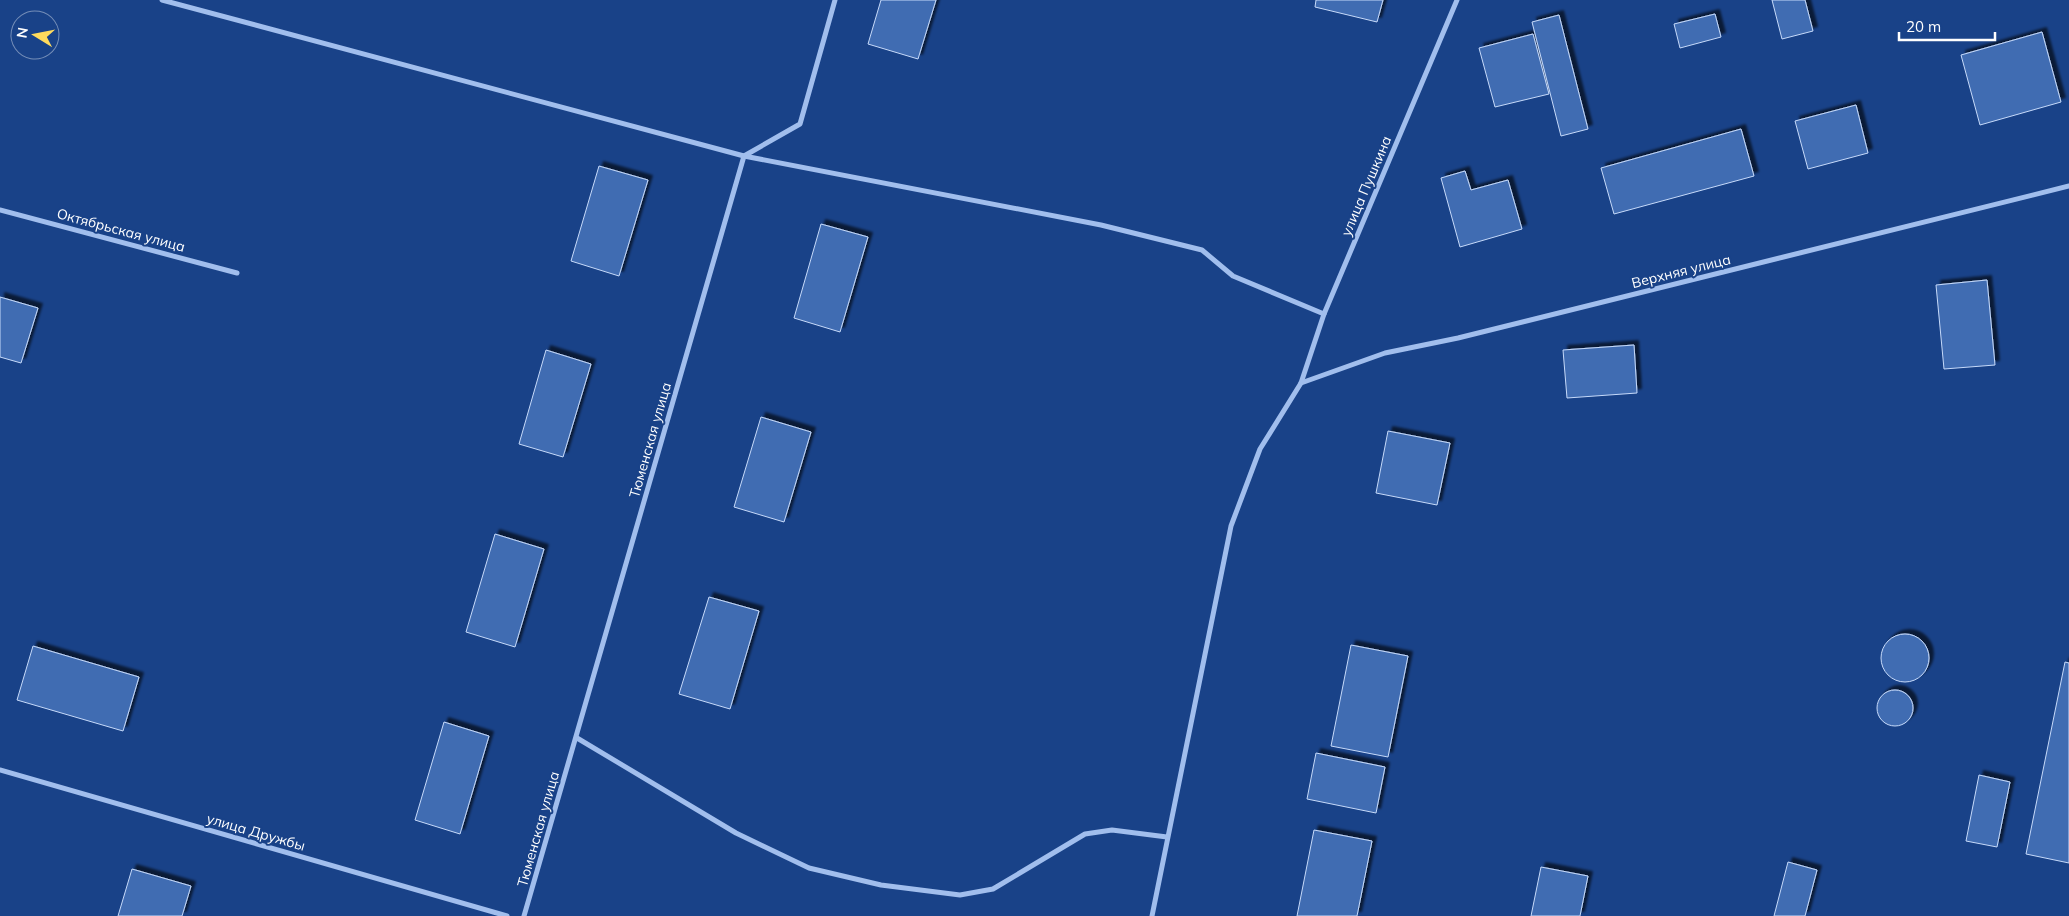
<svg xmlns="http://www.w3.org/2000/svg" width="2069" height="916" viewBox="0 0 2069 916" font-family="Mulish,sans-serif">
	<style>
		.building { fill: #416cb2; stroke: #c6dafa; filter: url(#shadow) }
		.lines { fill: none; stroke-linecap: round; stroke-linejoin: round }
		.minor { stroke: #a1beed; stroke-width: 5 }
		.labels { text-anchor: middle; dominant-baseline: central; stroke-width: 4; stroke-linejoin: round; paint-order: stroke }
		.street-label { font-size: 14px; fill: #fff; stroke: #194288 }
	</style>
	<defs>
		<filter id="shadow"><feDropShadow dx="4.5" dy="-4.5" stdDeviation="1" flood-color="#0009"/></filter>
	</defs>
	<rect width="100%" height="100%" fill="#194288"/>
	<!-- building -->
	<g class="building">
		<polygon points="881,0 936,0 918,59 868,44"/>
		<polygon points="1316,0 1383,0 1377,22 1315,7"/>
		<polygon points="1772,0 1805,0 1813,31 1782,39"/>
		<polygon points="1715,14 1721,37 1680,48 1674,24"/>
		<polygon points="1559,15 1588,129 1561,136 1532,22"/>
		<polygon points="2042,32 2061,102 1980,125 1961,55"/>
		<polygon points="1533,34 1549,94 1495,107 1479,48"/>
		<polygon points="1856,105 1868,153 1808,169 1795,121"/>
		<polygon points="1741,129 1754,176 1614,214 1601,168"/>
		<polygon points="599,166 648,180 619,276 571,261"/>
		<polygon points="1465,171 1471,190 1508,180 1522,229 1460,247 1441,178"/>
		<polygon points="821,224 868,237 840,332 794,318"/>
		<polygon points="1987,280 1995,365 1944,369 1936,285"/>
		<polygon points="0,297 38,308 21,363 0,357"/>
		<polygon points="1634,345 1637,393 1567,398 1563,350"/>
		<polygon points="546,350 591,364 563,457 519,444"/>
		<polygon points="761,417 811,432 784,522 734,507"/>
		<polygon points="1388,431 1450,443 1437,505 1376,493"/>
		<polygon points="495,534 544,549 515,647 466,632"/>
		<polygon points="709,597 759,611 730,709 679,694"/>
		<circle cx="1905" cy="658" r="24"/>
		<polygon points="1351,645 1408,656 1388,757 1331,746"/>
		<polygon points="33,646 139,677 123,731 17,700"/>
		<polygon points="2065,662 2069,663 2069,863 2026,854"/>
		<circle cx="1895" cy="708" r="18"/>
		<polygon points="444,722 489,736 460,834 415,820"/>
		<polygon points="1316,753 1385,767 1376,813 1307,799"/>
		<polygon points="1979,775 2010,782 1997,847 1966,841"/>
		<polygon points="1314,830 1372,841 1357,916 1297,916"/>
		<polygon points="1788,862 1817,870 1805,916 1774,916"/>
		<polygon points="1541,867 1588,876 1580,916 1531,916"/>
		<polygon points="132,869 191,886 182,916 118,916"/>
	</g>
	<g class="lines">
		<!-- minor -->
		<g class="minor">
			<polyline points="162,0 744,156 1101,225 1202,250 1233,276 1324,314"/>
			<polyline points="0,210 237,273"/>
			<polyline points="1301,383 1385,353 1458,338 2069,186"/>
			<polyline points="577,738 736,833 809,868 881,885 960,895 993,889 1085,834 1112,830 1167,837"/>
			<polyline points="0,770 507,916"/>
			<polyline points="524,916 744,156 800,124 835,0"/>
			<polyline points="1152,916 1231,526 1260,449 1301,383 1324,314 1457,0"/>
		</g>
	</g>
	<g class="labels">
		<!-- street labels -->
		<g class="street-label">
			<text transform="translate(1366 186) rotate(-67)">улица Пушкина</text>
			<text transform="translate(121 230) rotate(15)">Октябрьская улица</text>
			<text transform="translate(1681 271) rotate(-14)">Верхняя улица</text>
			<text transform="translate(650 440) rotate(-74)">Тюменская улица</text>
			<text transform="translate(538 829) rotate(-74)">Тюменская улица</text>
			<text transform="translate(256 832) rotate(16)">улица Дружбы</text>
		</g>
	</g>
	<!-- north arrow -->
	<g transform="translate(35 35) rotate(280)"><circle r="24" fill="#194288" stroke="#758eb8"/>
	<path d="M0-4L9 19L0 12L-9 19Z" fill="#ffdb5d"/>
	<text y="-8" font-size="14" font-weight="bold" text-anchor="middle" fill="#ffffff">N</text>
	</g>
	<!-- scale -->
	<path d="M1899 32v8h96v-8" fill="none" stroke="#ffffff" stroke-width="2.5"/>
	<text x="1906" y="32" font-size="15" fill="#ffffff" stroke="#194288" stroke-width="4" paint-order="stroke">20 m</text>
</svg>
